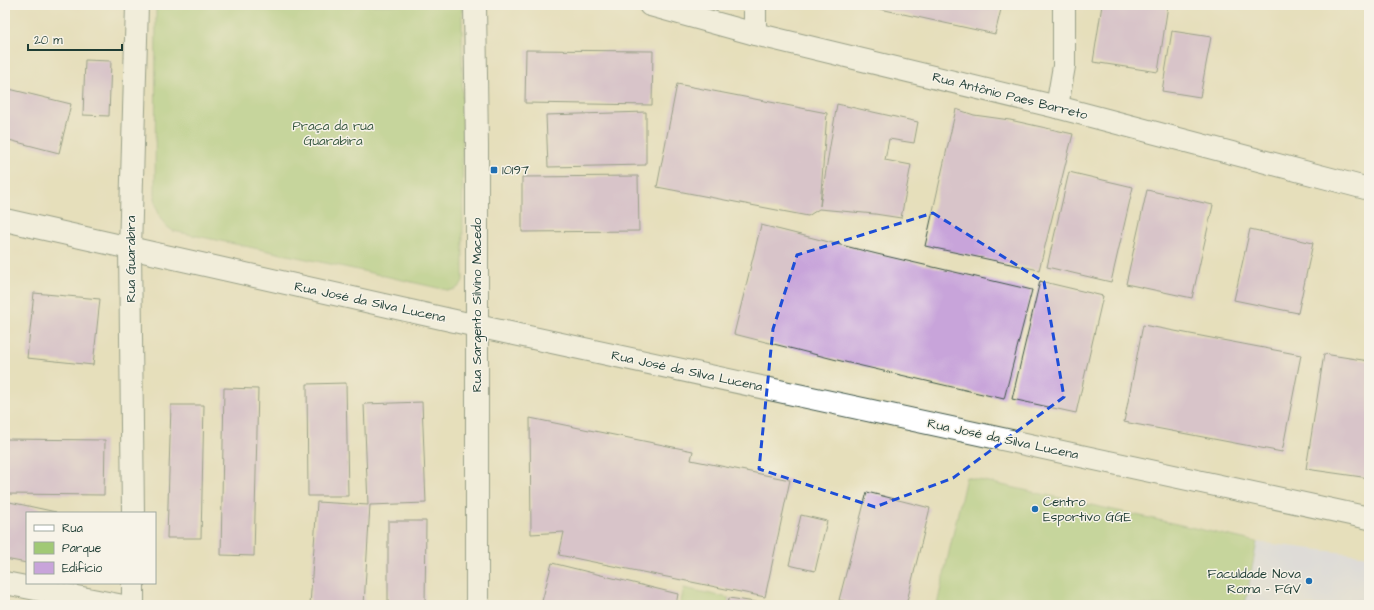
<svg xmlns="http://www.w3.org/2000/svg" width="1374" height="610" viewBox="0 0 1374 610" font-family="'Architects Daughter',sans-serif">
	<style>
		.built { fill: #d4d8f9 }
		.green { fill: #a1c975; stroke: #608354 }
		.building { fill: #c8a4da }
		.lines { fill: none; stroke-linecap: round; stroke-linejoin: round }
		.minor-casing { stroke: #3d5548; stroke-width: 24 }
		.minor { stroke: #fff; stroke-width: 22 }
		.marked { fill: none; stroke: #1d4ed8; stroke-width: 3; stroke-dasharray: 8 5; stroke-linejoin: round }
		.poi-dot { fill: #1f6fb2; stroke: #f7f3e8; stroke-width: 1.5 }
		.labels { text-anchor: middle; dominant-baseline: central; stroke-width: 3; stroke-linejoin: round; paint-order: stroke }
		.street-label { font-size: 13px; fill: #1f3d34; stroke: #f7f3e8 }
		.park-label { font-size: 13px; fill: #395941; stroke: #f7f3e8 }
		.poi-label { font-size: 13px; fill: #1f3d34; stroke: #f7f3e8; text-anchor: start }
	</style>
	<rect width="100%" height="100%" fill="#f7f3e8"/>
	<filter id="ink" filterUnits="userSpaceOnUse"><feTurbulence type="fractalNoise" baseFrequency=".025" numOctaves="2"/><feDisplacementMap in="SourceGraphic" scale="8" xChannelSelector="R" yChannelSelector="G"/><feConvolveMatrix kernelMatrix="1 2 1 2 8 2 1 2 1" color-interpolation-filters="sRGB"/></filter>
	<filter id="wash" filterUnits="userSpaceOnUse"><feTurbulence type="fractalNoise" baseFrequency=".012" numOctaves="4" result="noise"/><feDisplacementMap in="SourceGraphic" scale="16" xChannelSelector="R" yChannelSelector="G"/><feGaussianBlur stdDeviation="0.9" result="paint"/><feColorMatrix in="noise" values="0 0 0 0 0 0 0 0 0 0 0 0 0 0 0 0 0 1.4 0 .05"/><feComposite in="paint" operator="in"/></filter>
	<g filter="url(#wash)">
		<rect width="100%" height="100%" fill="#e6dfbb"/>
		<!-- built -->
		<polygon class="built" points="1257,542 1369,556 1369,605 1245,605"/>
		<!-- green -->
		<g class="green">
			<path d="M156 5H462L463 280C461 287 455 291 447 290L349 268 173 231C160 223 157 212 155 198Z"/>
			<polygon points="966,477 1257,542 1245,605 937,605"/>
			<polygon points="684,588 729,598 728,605 680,605"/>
		</g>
		<g id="blocks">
			<!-- building -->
			<g class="building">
				<polygon points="862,5 1002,5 995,34"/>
				<polygon points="1102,5 1168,5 1158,72 1093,62"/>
				<polygon points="1172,31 1211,37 1200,97 1162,91"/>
				<polygon points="526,50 653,51 652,105 525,103"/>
				<polygon points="85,60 111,61 109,116 83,115"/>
				<polygon points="677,84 827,113 820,206 837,104 918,122 914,143 889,139 885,160 911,165 901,218 875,214 819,209 808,216 657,187"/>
				<polygon points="5,88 71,104 59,153 5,139"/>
				<polygon points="956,109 974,115 1010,120 1073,134 1039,270 925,246"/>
				<polygon points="646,112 646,165 548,167 546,115"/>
				<polygon points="1069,172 1133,187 1111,282 1047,267"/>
				<polygon points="638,176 639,231 522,232 522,177"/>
				<polygon points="1147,190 1213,205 1192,298 1126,284"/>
				<polygon points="761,225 877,254 1032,290 1004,399 849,363 734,334"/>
				<polygon points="1250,229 1313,243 1298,313 1234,300"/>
				<polygon points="1040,281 1103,296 1076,413 1012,399"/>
				<polygon points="34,293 100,299 93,365 27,358"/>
				<polygon points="1143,325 1301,355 1282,452 1124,422"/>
				<polygon points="1324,354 1369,361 1369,478 1306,469"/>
				<polygon points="346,383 348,496 308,496 307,384"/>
				<polygon points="224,388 258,389 254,556 221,555"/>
				<polygon points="422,402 426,503 370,505 364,605 310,605 317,502 368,505 364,404"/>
				<polygon points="171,405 204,405 201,538 167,538"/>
				<polygon points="530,418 693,451 691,460 790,480 765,597 559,555 564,532 531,534"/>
				<polygon points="5,439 105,440 104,495 5,494"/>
				<polygon points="867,492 930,508 906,605 859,605 839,600"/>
				<polygon points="5,501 56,512 27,513 27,563 5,559"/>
				<polygon points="801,515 827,521 815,571 789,565"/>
				<polygon points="388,521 426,521 425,605 388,605"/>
				<polygon points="552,563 678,594 676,605 541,605"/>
				<polygon points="729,598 768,604 768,605 728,605"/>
			</g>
		</g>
	</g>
	<g filter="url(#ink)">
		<use href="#blocks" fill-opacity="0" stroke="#3d5548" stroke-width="1"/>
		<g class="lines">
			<!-- minor casing -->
			<g class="minor-casing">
				<g id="minor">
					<polyline points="475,5 477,146 477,605"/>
					<polyline points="650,5 755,34 1057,107 1369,189"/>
					<polyline points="755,34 755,5"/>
					<polyline points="1057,107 1064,66 1064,5"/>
					<polyline points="5,220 477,326 1369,518"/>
					<polyline points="133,513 130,249 137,5"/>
					<polyline points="5,583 118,605"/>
					<polyline points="133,583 133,605"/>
				</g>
			</g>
			<!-- minor -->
			<use href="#minor" class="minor"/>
		</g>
	</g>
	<!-- marked area -->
	<path d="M0 0H1374V610H0ZM933 213 1044 282 1064 397 953 478 875 507 759 469 773 329 797 255Z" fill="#e6dfbb" fill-opacity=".55" fill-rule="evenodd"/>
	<path class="marked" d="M933 213 1044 282 1064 397 953 478 875 507 759 469 773 329 797 255Z"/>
	<!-- markers -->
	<g class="poi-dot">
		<rect x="490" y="166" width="8" height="8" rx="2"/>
		<circle cx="1035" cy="509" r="4"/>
		<circle cx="1309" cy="581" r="4"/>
	</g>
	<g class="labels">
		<!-- street labels -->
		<g class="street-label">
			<text transform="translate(1010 96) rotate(14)">Rua Antônio Paes Barreto</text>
			<text transform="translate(131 259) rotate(-90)">Rua Guarabira</text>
			<text transform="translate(370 302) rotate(12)">Rua José da Silva Lucena</text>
			<text transform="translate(477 305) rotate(-90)">Rua Sargento Silvino Macedo</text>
			<text transform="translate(687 371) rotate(12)">Rua José da Silva Lucena</text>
			<text transform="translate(1003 439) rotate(12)">Rua José da Silva Lucena</text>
		</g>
		<!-- park labels -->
		<g class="park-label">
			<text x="333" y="126">Praça da rua<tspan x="333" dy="15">Guarabira</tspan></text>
		</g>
		<!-- poi labels -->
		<g class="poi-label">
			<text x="502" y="170">10197</text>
			<text x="1043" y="502">Centro<tspan x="1043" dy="15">Esportivo GGE</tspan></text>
			<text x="1301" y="574" text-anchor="end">Faculdade Nova<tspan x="1301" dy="15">Roma - FGV</tspan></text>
		</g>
	</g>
	<!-- margin -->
	<rect width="1374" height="610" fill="none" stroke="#f7f3e8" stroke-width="20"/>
	<!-- legend -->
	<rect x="26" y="512" width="130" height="72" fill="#f7f3e8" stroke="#a1aaa0"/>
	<rect x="34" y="525" width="20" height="6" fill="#ffffff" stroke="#a1aaa0"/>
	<text x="62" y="532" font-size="12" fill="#1f3d34">Rua</text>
	<rect x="34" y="542" width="20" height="12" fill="#a1c975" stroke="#a1aaa0"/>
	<text x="62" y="552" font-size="12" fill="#1f3d34">Parque</text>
	<rect x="34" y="562" width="20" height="12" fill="#c8a4da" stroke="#a1aaa0"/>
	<text x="62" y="572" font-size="12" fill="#1f3d34">Edifício</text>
	<!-- scale -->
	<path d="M28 44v6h94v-6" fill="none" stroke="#1f3d34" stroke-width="2"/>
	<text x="34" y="44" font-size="12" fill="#1f3d34" stroke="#f7f3e8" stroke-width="3" paint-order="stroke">20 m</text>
</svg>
